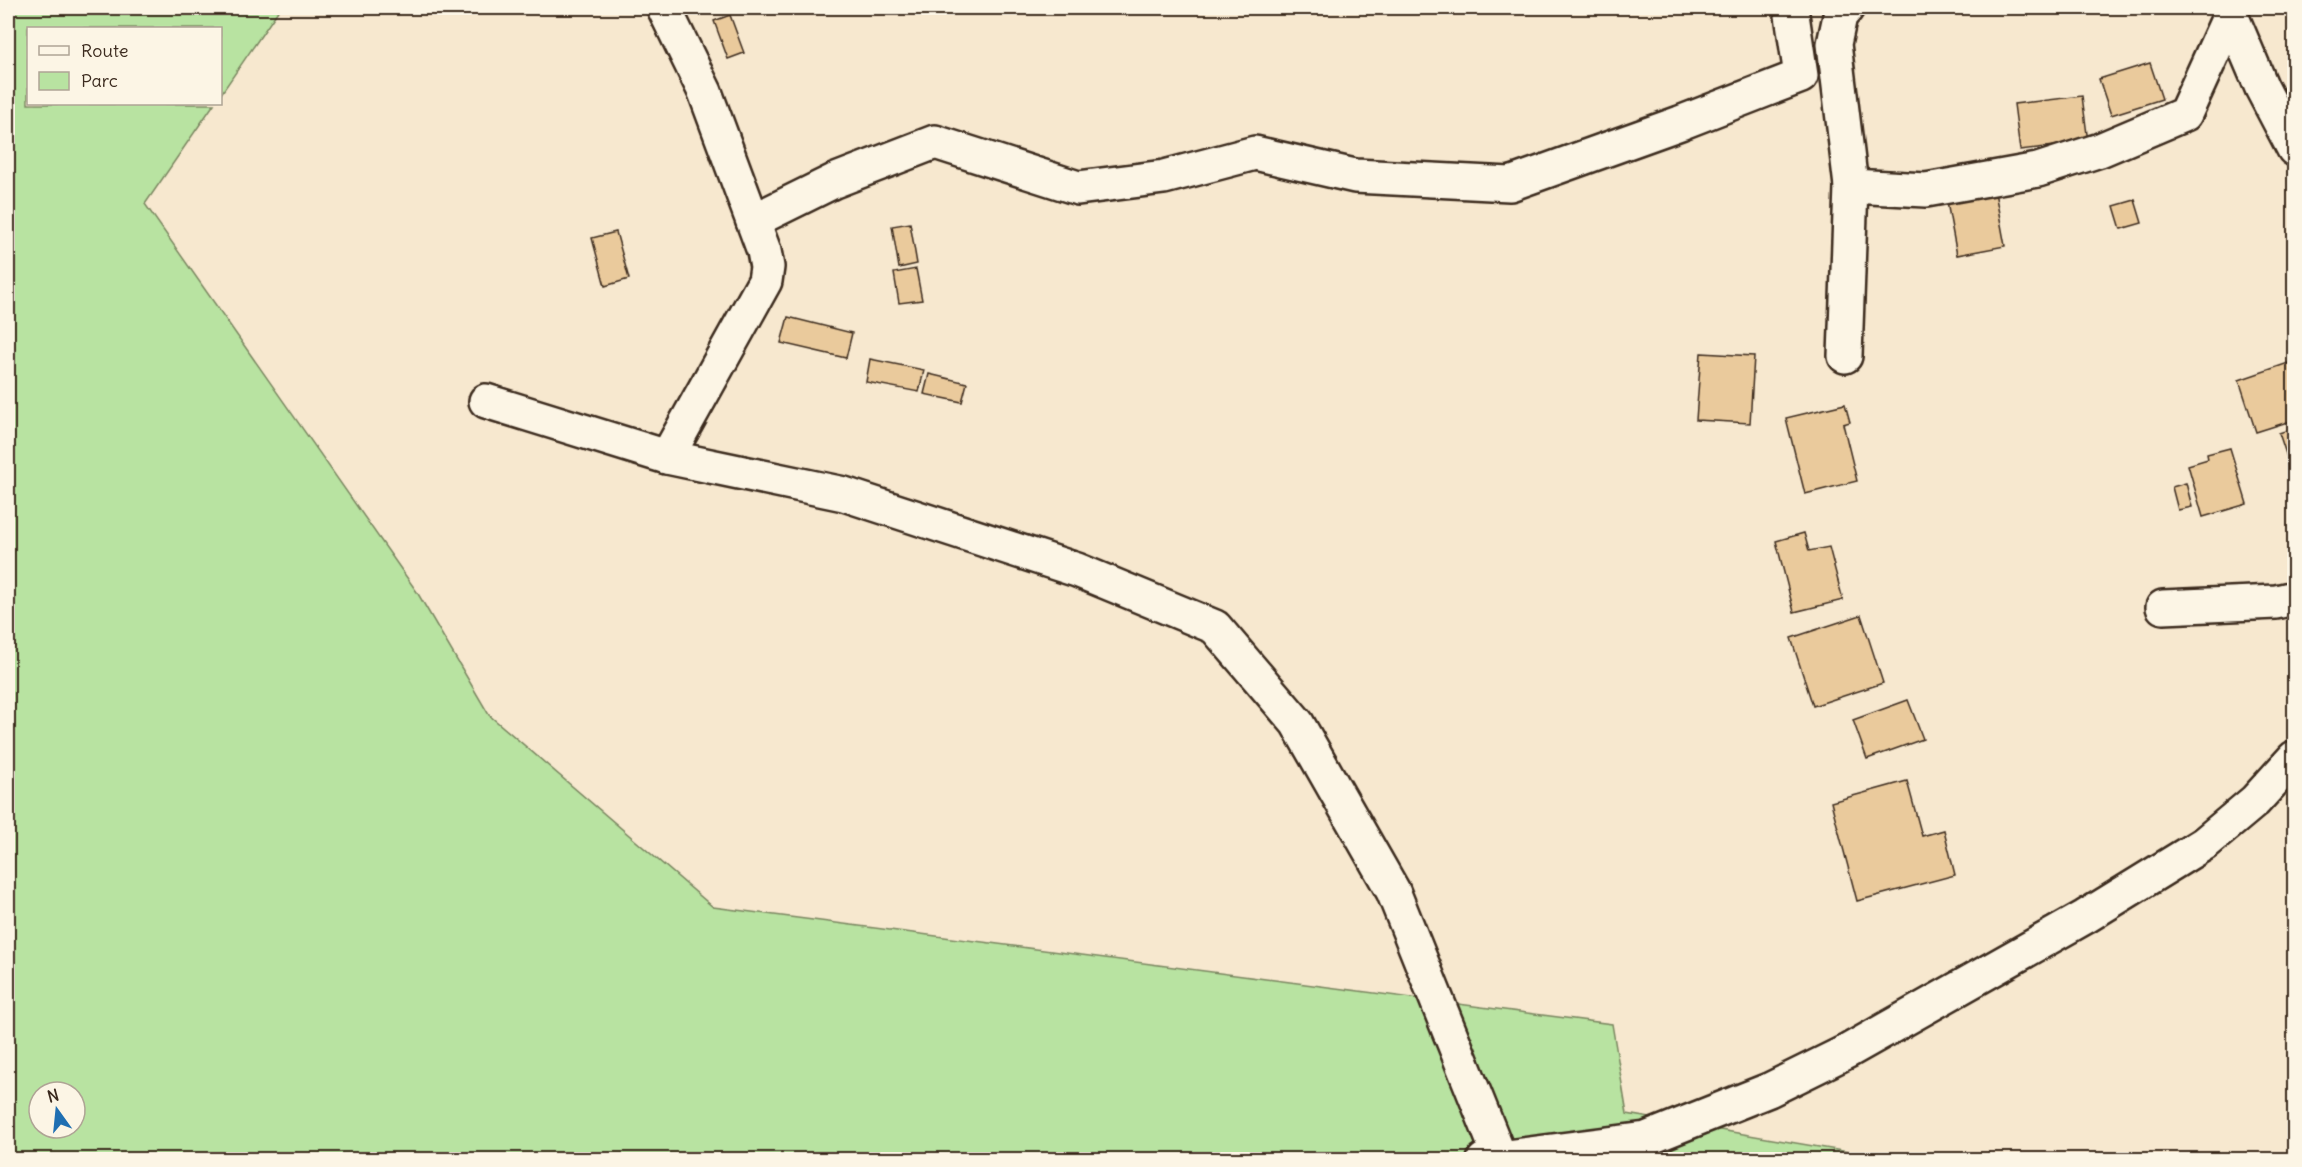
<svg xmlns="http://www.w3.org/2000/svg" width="2302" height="1167" viewBox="0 0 2302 1167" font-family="Delius,sans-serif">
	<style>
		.green { fill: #b8e3a1; stroke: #7a8660; stroke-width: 1.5; fill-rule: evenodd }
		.building { fill: #eaca9c; stroke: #3b2a1e; stroke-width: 1.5 }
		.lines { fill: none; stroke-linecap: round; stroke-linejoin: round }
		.minor-casing { stroke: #3b2a1e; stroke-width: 38 }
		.minor { stroke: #fcf5e5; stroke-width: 33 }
	</style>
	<rect width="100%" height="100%" fill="#f7e8cf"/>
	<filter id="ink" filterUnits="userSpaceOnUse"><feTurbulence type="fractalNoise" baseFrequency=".0167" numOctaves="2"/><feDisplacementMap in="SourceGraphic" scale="12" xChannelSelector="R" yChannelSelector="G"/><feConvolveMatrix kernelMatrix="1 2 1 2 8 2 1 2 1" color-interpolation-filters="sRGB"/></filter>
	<g filter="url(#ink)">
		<!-- green -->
		<path class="green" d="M8 8H280L221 94 220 28H28V104H214L145 204 417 592 489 715 713 907 1612 1024 1627 1114 1854 1153 2087 1159H8ZM39 1092H75V1128H39Z"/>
		<!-- building -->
		<g class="building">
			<polygon points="730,15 744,53 728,59 714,21"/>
			<polygon points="2150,63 2162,99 2111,115 2099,79"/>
			<polygon points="2082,96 2088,142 2020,150 2014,104"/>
			<polygon points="1995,192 2005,246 1957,255 1947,202"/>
			<polygon points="2135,200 2142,223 2121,229 2114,206"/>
			<polygon points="910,223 917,264 899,268 892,226"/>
			<polygon points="616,232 629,279 605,286 592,238"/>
			<polygon points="916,269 922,300 899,303 894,273"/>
			<polygon points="788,317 852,333 846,358 781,343"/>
			<polygon points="1701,353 1754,356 1750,423 1696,420"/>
			<polygon points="870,359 924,370 919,392 866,382"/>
			<polygon points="2294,361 2294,420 2256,432 2239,380"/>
			<polygon points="929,374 967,383 962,402 924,394"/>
			<polygon points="1845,404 1850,422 1843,424 1857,481 1805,494 1786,418"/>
			<polygon points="2294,428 2294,455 2287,457 2279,433"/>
			<polygon points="2230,448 2247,504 2203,517 2188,465 2208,459 2207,454"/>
			<polygon points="2186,483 2192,507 2178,510 2172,487"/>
			<polygon points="1804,533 1809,551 1829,547 1843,600 1794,612 1776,541"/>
			<polygon points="1861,615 1883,683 1813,706 1791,638"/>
			<polygon points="1908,700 1923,739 1867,759 1853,720"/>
			<polygon points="1907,781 1922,836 1944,830 1955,875 1857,901 1831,802"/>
		</g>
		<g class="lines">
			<!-- minor casing -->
			<g class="minor-casing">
				<g id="minor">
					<polyline points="664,8 705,92 764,251 767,267 765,281 667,457"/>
					<polyline points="2228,8 2262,88 2294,149"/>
					<polyline points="1851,186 1926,190 2038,170 2100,150 2185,114 2231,13"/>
					<polyline points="753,221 834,181 935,142 1078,188 1164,177 1255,153 1355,176 1510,184 1680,123 1801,76 1791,8"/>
					<polyline points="1845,356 1851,186 1834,44 1840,16 1847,8"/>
					<polyline points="486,401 667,457 844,494 1077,570 1215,627 1297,723 1393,891 1501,1160"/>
					<polyline points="2163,607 2276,602 2294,598"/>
					<polyline points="1484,1160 1646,1139 1769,1090 1848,1051 2085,917 2205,843 2255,801 2294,758"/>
				</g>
			</g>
			<!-- minor -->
			<use href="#minor" class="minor"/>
		</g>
	</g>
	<!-- margin -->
	<rect width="2302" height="1167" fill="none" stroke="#fcf5e5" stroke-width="30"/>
	<rect x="15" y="15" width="2272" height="1137" fill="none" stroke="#3b2a1e" stroke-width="2" filter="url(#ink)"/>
	<!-- legend -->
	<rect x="27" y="27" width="195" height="78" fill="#fcf5e5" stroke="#afa495" stroke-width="1.5"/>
	<rect x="39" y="46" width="30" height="9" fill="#fcf5e5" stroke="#afa495" stroke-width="1.5"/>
	<text x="81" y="57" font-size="18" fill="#3b2a1e">Route</text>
	<rect x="39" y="72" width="30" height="18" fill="#b8e3a1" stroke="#afa495" stroke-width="1.5"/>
	<text x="81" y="87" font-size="18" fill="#3b2a1e">Parc</text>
	<!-- north arrow -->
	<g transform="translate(57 1110) rotate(345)"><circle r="28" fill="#fcf5e5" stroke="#afa495" stroke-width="1.5"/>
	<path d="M0-4.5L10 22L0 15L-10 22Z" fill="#1f6fb2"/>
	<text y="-9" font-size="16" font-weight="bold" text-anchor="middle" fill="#3b2a1e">N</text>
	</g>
</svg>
